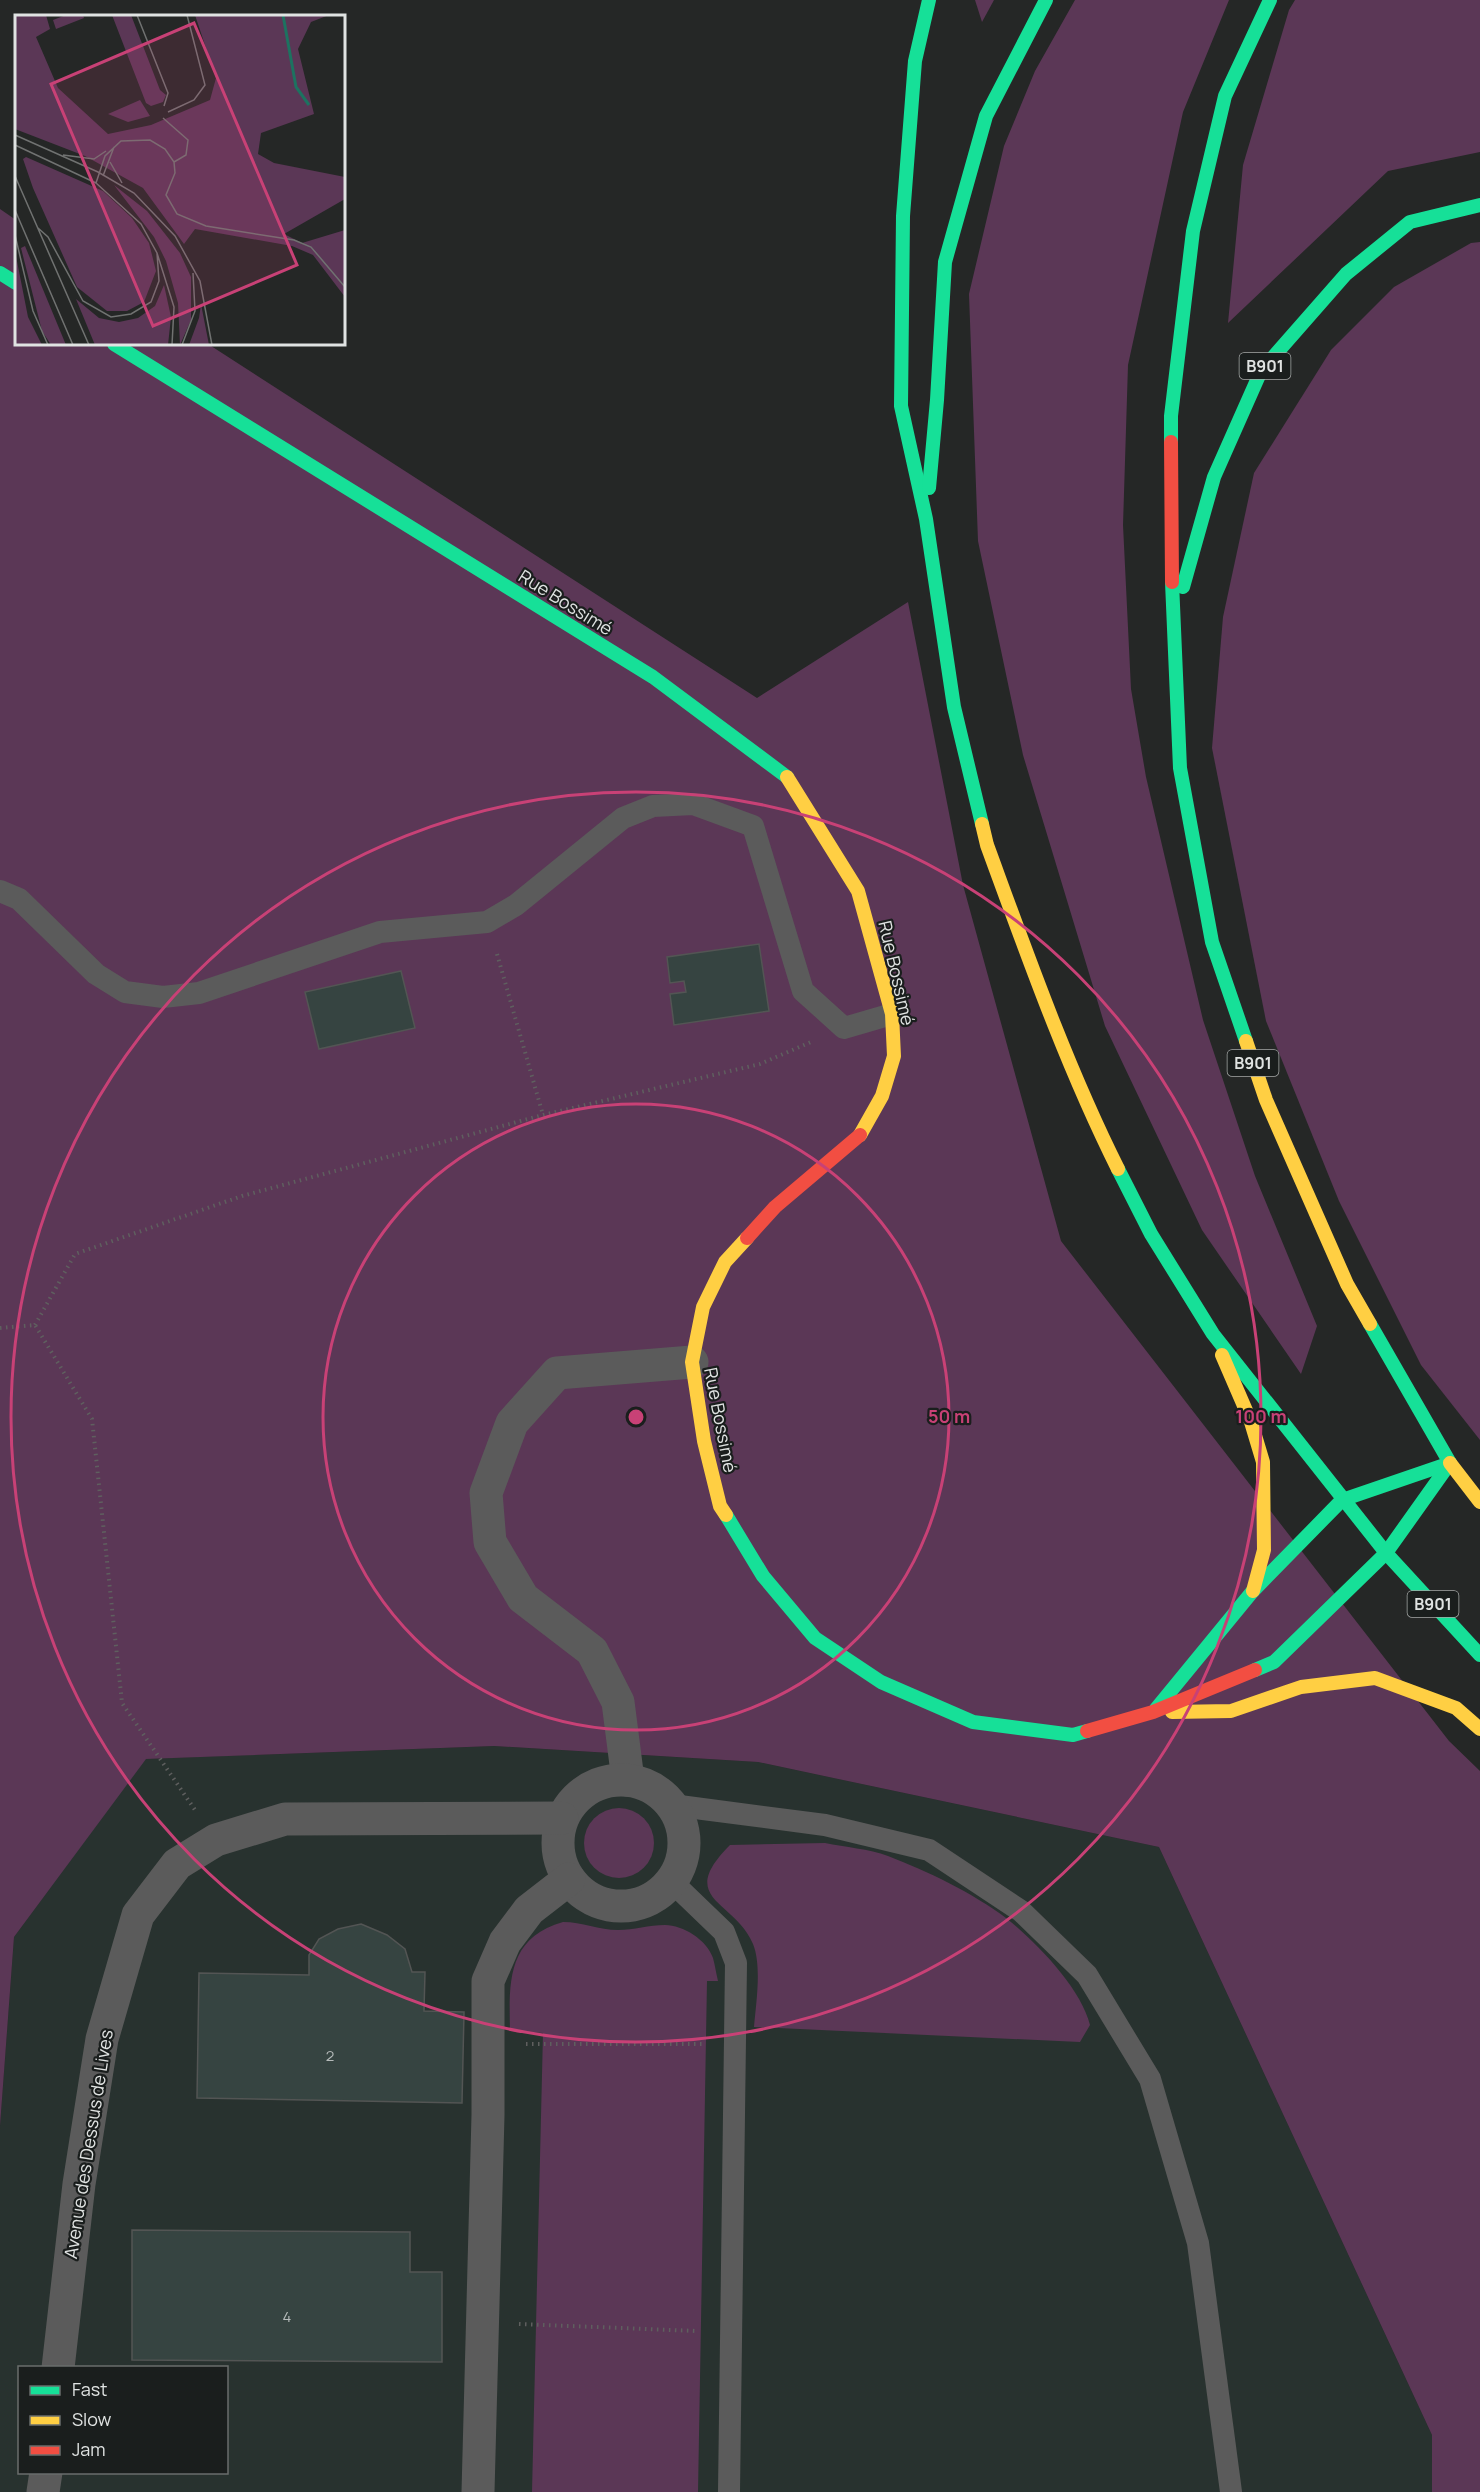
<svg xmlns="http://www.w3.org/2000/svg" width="1480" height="2492" viewBox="0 0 1480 2492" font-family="Manrope,sans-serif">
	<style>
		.built { fill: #28322f; fill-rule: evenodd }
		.green { fill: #5b3756 }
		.building { fill: #364441; stroke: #535554; stroke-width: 1.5 }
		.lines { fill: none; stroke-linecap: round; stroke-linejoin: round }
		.path { stroke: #5f5f5f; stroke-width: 4; stroke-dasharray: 1.5 4.5; stroke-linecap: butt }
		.lane { stroke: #5b5b5b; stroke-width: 22 }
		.street { stroke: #5b5b5b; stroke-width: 33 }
		.fast { stroke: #16e098; stroke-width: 14 }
		.slow { stroke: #ffcf43; stroke-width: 14 }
		.jam { stroke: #f24e42; stroke-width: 14 }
		.ring { fill: none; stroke: #c84176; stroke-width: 3 }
		.labels { text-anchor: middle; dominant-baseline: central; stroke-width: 4.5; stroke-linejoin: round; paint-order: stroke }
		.number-label { font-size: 15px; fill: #b6bbba }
		.shield { fill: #1a1e1d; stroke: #a5a8a7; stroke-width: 1.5 }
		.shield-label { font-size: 16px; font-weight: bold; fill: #e0e3e2 }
		.street-label { font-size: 18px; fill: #e0e3e2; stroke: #1a1e1d }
		.inset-river { fill: none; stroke: #1d7260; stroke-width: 3 }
		.inset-road { fill: none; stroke: #707271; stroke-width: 1.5 }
		.view { fill: #c84176; fill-opacity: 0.15; stroke: #c84176; stroke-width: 3 }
		.inset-edge { fill: none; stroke: #e0e3e2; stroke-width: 3 }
		.centre { fill: #c84176; stroke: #1a1e1d; stroke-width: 3 }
		.ring-label { font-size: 18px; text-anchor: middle; font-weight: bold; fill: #c84176; stroke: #1a1e1d; stroke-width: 4.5; stroke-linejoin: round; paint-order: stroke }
	</style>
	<rect width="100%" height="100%" fill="#252726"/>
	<!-- built -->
	<path class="built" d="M494 1746 758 1762 1159 1847 1432 2435V2492H0V2126L14 1937 145 1759ZM20 2368H226V2472H20Z"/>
	<!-- green -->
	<g class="green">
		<polygon points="975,0 994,0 982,22"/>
		<polygon points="1075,0 1229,0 1183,112 1128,365 1123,525 1131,689 1146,777 1203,1020 1255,1176 1317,1326 1301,1374 1202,1230 1105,1026 1023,755 978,541 969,294 1004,146 1035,71"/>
		<polygon points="1295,0 1480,0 1480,152 1388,171 1228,323 1243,165 1289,10"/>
		<polygon points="0,209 16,220 16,344 208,344 757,698 908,602 963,885 1061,1241 1449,1741 1480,1771 1480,2492 1432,2492 1432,2435 1159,1847 758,1762 494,1746 146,1759 14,1937 0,2126"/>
		<polygon points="1480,242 1480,1440 1421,1365 1339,1201 1266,1021 1212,748 1223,617 1254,473 1331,350 1394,287 1471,243"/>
		<circle cx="619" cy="1843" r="35"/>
		<path d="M825 1843C845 1847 869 1849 888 1856 927 1871 973 1893 1006 1918 1036 1942 1081 1988 1090 2025L1080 2042 754 2027C756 2004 762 1966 753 1944 735 1900 675 1900 730 1845Z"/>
		<path d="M563 1922C582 1922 599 1930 618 1930 634 1930 649 1925 665 1925 683 1925 707 1940 713 1958 715 1965 716 1973 718 1981H707L698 2492H532L543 2033 510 2031C509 1982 507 1938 563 1922Z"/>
	</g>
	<!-- building -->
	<g class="building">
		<polygon points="759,944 769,1011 674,1025 670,994 686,992 684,981 670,983 667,957"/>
		<polygon points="401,971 415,1028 319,1049 305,992"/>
		<polygon points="361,1924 387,1935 405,1949 412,1972 425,1972 424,2011 464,2012 462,2103 197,2098 199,1973 309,1975 309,1955 319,1939 338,1929"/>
		<polygon points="132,2230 410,2232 410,2272 442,2272 442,2362 132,2360"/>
	</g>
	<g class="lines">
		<!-- path -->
		<g class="path">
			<polyline points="497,954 543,1115"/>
			<polyline points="35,1325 75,1254 242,1196 543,1115 760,1064 811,1042"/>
			<polyline points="0,1328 35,1325 92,1419 122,1703 195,1810"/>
			<polyline points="526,2044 702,2044"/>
			<polyline points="519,2324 697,2331"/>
		</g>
		<!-- lane -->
		<g class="lane">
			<polyline points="0,891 19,899 96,974 125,992 163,997 199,993 380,932 487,922 516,905 623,818 653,806 693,804 753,826 803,991 844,1028 892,1014"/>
			<polyline points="672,1805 825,1825 929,1850 1021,1911 1087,1975 1150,2079 1198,2243 1231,2492"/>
			<polyline points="671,1881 724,1932 736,1963 729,2492"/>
		</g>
		<!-- street -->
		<g class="street">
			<polyline points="628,1780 618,1702 592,1651 523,1598 490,1542 486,1493 512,1423 557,1373 692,1362"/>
			<circle cx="621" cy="1843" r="63"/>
			<polyline points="58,2368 79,2184 102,2039 138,1915 177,1864 216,1840 285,1819 562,1818"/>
			<polyline points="43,2492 46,2472"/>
			<polyline points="478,2492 488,2115 488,1981 505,1942 529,1910 569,1879"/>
		</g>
		<!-- fast -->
		<g class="fast">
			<polyline points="929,0 915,61 903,216 901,406 926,519 954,707 982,824"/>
			<polyline points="0,273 16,283"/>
			<polyline points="114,344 653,677 787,777"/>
			<polyline points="1171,442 1171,416 1193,231 1225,96 1270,0"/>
			<polyline points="929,488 937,400 945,262 986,116 1046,0"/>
			<polyline points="1172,582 1180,768 1212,942 1246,1041"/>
			<polyline points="1183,587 1214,477 1261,371 1346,274 1410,222 1480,205"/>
			<polyline points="1118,1169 1151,1234 1213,1334 1386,1553"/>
			<polyline points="1370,1324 1450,1463"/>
			<polyline points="726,1515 763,1576 815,1638 881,1682 973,1722 1073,1735 1087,1731"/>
			<polyline points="1386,1553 1480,1655"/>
			<polyline points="1255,1670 1274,1662 1386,1553 1450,1463"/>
			<polyline points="1156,1709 1252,1592 1342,1500 1450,1463"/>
		</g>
		<!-- slow -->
		<g class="slow">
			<polyline points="787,777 858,891 892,1014 894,1056 882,1096 860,1135"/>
			<path d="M982 824 987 845C1027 954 1066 1065 1118 1169"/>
			<polyline points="1246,1041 1266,1100 1347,1284 1370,1324"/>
			<polyline points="1222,1355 1251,1422 1263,1462 1264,1550 1253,1591"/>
			<polyline points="1450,1463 1480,1502"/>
			<polyline points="726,1515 720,1506 704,1441 692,1362 703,1307 725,1262 747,1238"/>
			<polyline points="1172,1712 1231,1711 1301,1687 1375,1678 1456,1708 1480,1729"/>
		</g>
		<!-- jam -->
		<g class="jam">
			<polyline points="1171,442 1172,582"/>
			<polyline points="747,1238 775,1207 860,1135"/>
			<polyline points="1087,1731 1153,1712 1255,1670"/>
		</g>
	</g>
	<!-- distance rings -->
	<g class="ring">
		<circle cx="636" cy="1417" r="313"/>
		<circle cx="636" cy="1417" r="625"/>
	</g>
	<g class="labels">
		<!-- number labels -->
		<g class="number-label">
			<text x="330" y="2055">2</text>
			<text x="287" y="2316">4</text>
		</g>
		<!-- shield labels -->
		<g class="shield">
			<rect x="1239.5" y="353" width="51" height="26" rx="4.5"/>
			<rect x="1227.5" y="1050" width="51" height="26" rx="4.5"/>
			<rect x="1407.5" y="1591" width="51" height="26" rx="4.5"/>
		</g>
		<g class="shield-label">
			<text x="1265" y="366">B901</text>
			<text x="1253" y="1063">B901</text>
			<text x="1433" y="1604">B901</text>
		</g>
		<!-- street labels -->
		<g class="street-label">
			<text transform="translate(566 602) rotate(32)">Rue Bossimé</text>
			<text transform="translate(897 973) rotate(77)">Rue Bossimé</text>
			<text transform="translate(721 1420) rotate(79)">Rue Bossimé</text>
			<text transform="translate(88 2144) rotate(-81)">Avenue des Dessus de Lives</text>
		</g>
	</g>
	<!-- overview -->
	<g transform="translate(15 15)">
		<rect width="330" height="330" fill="#252726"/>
		<path d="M0 0H31L35 14 21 22 43 73 93 119 136 110 195 85 201 63 180 0H314L296 7 283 34 299 99 246 118 243 139 259 148 330 162V184L269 219 287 228 330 215V282L298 240 277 231 180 214 169 229 128 173 70 141 0 114ZM51 0H68L69 3 41 14 38 5ZM97 0H116L145 75 151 80 148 87 136 91 131 88ZM125 85 135 101 113 107 93 99ZM11 142 88 176 117 203 134 228 141 256 129 287 112 296H92L62 272 18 173 8 144ZM99 170 132 196 165 238 176 262V305L165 330 163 288 151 246 139 222ZM10 231 51 330H36L27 316 6 233ZM0 236 13 302 27 330H0ZM149 270 156 302 153 330H80L61 284 84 303 104 307 123 303 140 291ZM186 289 194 330H174L184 303Z" fill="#5b3756"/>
		<path class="inset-river" d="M268 0 281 72 294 90"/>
		<path class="inset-road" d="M122 0 153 78 149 91M153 97 179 85 190 70 172 0M148 103 173 125 171 140 159 147M0 120 83 157M0 130 81 168M48 140 79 144 91 136M95 147 107 168M83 157 119 178 160 221 185 266 197 330M0 161 74 330M88 161 99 132M81 168 90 141 106 126 135 125 150 134 159 147 160 158 151 180 162 199 191 211 279 225 296 232 330 272M81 168 126 209 142 238 159 292 157 330M0 195 58 330M23 213 33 222 68 286 96 302 116 299 136 287 144 266 142 238M0 220 18 296 33 330M167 330 180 296 178 258"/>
		<path class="view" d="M179 8 282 250 138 311 36 69Z"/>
		<rect width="330" height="330" class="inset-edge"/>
	</g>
	<circle cx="636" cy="1417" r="9" class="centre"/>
	<g class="ring-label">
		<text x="949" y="1423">50 m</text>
		<text x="1261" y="1423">100 m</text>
	</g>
	<!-- legend -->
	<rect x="18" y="2366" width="210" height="108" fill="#1a1e1d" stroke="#696d6c" stroke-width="1.5"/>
	<rect x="30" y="2386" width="30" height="9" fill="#16e098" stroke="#696d6c" stroke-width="1.5"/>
	<text x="72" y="2396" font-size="18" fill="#e0e3e2">Fast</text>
	<rect x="30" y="2416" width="30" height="9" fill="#ffcf43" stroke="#696d6c" stroke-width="1.5"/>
	<text x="72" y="2426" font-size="18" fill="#e0e3e2">Slow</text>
	<rect x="30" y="2446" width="30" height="9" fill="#f24e42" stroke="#696d6c" stroke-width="1.5"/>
	<text x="72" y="2456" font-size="18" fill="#e0e3e2">Jam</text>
</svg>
